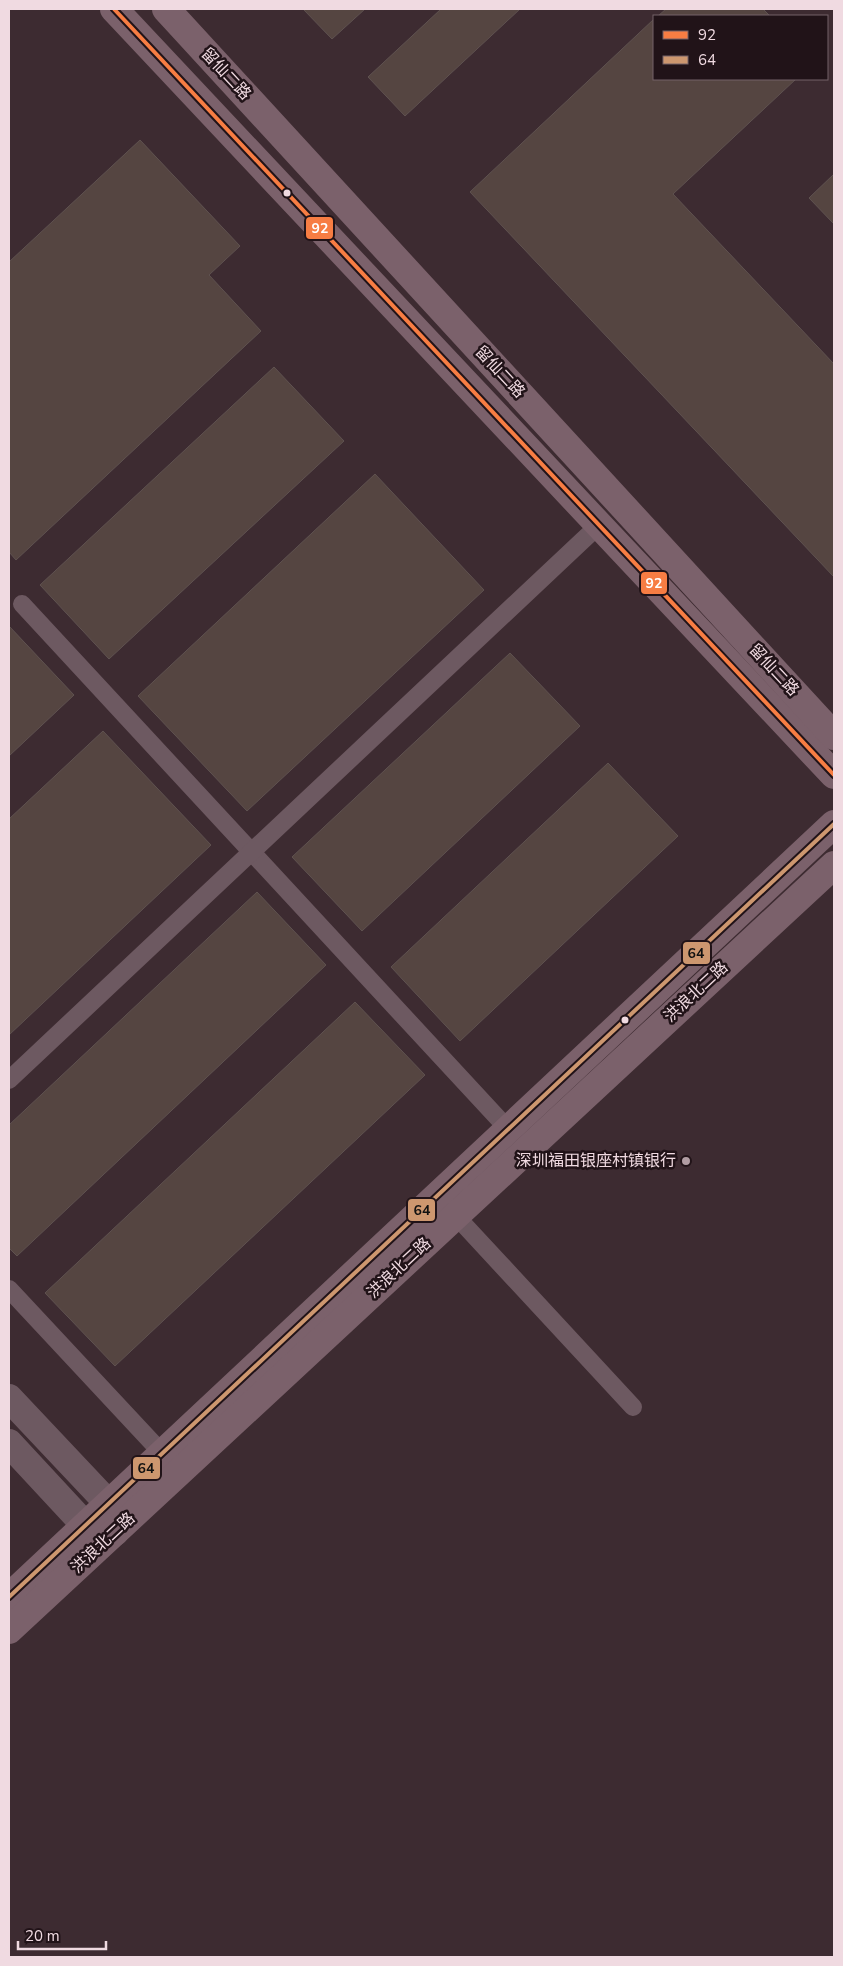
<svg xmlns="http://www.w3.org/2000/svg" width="843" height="1966" viewBox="0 0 843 1966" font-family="'Nunito Sans','Noto Sans SC',sans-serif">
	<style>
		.building { fill: #554541; stroke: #5f5250 }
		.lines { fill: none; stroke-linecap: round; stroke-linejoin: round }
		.lane { stroke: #6d5961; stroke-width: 18 }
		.street { stroke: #6d5961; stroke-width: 28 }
		.secondary { stroke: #7b616b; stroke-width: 28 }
		.bus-1-casing { stroke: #211318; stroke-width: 8 }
		.bus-2-casing { stroke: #211318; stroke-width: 8 }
		.bus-1 { stroke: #f77d43; stroke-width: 4 }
		.bus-2 { stroke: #cd976f; stroke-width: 4 }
		.bus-dot { fill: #f0dae1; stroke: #211318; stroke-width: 2 }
		.poi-dot { fill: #b19da3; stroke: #211318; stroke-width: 2 }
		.labels { text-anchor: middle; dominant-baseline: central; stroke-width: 5; stroke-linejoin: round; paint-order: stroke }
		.street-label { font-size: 16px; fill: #f0dae1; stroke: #211318 }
		.poi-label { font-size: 16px; fill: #f0dae1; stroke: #211318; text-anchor: end }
		.line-badge { stroke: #211318; stroke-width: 2 }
		.badge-label { font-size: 14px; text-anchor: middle; font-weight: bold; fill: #fff }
		.pale-badge-label { font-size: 14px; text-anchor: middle; font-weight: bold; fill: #111 }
	</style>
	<rect width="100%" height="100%" fill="#3d2b31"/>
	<!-- building -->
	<g class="building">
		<polygon points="303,9 365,9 332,39"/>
		<polygon points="441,9 520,9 405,116 368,77"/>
		<polygon points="666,9 763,9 770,16 658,16"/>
		<polygon points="654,19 654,79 796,79 673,194 834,364 834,577 470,192"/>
		<polygon points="140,140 240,246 209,275 261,331 16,560 9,552 9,262"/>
		<polygon points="834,174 834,224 809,198"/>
		<polygon points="274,367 344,441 109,659 40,585"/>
		<polygon points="375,474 484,590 247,811 138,696"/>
		<polygon points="9,626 74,695 9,756"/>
		<polygon points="510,653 580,726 362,931 292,857"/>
		<polygon points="103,731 211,845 9,1035 9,819"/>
		<polygon points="608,763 678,836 460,1041 391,967"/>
		<polygon points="257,892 326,965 17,1256 9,1248 9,1125"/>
		<polygon points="355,1002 425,1075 115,1366 45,1293"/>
	</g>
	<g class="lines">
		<!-- lane -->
		<g class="lane">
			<polyline points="22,604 508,1129"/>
			<polyline points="9,1080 599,525"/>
			<polyline points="456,1216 633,1407"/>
			<polyline points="9,1289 162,1453"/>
		</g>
		<!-- street -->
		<polyline class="street" points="9,1398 108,1503 115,1532 85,1525 9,1443"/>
		<!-- secondary -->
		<g class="secondary">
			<polyline points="114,9 834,775"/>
			<polyline points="166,9 834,736"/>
			<polyline points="9,1597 834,824"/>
			<polyline points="9,1630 834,865"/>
		</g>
		<!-- bus-1 casing -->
		<g class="bus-1-casing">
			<polyline id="bus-1" points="114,9 834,775"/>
		</g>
		<!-- bus-2 casing -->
		<g class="bus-2-casing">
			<polyline id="bus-2" points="9,1597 834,824"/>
		</g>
		<!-- bus-1 -->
		<use href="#bus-1" class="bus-1"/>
		<!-- bus-2 -->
		<use href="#bus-2" class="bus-2"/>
	</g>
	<!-- markers -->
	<g class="bus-dot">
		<circle cx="287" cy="193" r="4.5"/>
		<circle cx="625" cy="1020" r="4.5"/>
	</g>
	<circle class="poi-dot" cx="686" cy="1161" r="5"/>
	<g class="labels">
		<!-- street labels -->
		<g class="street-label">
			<text transform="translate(226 74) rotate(47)">留仙二路</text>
			<text transform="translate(500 372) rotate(47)">留仙二路</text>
			<text transform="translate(774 670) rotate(47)">留仙二路</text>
			<text transform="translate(696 992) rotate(-43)">洪浪北二路</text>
			<text transform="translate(399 1268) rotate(-43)">洪浪北二路</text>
			<text transform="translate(103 1543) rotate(-43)">洪浪北二路</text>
		</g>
		<!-- poi labels -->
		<g class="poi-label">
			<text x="676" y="1161">深圳福田银座村镇银行</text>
		</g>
	</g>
	<g class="line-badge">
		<rect x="305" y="216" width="29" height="24" rx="5" fill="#f77d43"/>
		<rect x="640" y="571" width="28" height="24" rx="5" fill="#f77d43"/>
		<rect x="682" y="941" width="29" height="24" rx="5" fill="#cd976f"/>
		<rect x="407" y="1198" width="29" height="24" rx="5" fill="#cd976f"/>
		<rect x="132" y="1456" width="29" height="24" rx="5" fill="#cd976f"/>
	</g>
	<g class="badge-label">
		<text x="320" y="233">92</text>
		<text x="654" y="588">92</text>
	</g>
	<g class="pale-badge-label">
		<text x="696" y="958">64</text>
		<text x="422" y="1215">64</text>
		<text x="146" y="1473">64</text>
	</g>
	<!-- border -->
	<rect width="843" height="1966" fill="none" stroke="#f0dae1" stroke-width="20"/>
	<!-- legend -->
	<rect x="653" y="15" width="175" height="65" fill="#211318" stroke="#746368"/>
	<rect x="663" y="31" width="25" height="8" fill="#f77d43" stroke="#746368"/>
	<text x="698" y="40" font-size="15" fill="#f0dae1">92</text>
	<rect x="663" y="56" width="25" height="8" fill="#cd976f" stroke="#746368"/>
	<text x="698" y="65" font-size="15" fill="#f0dae1">64</text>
	<!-- scale -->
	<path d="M18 1941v8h88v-8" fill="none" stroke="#f0dae1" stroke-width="2.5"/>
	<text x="25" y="1941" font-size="15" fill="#f0dae1" stroke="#211318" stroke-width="4" paint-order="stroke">20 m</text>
</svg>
